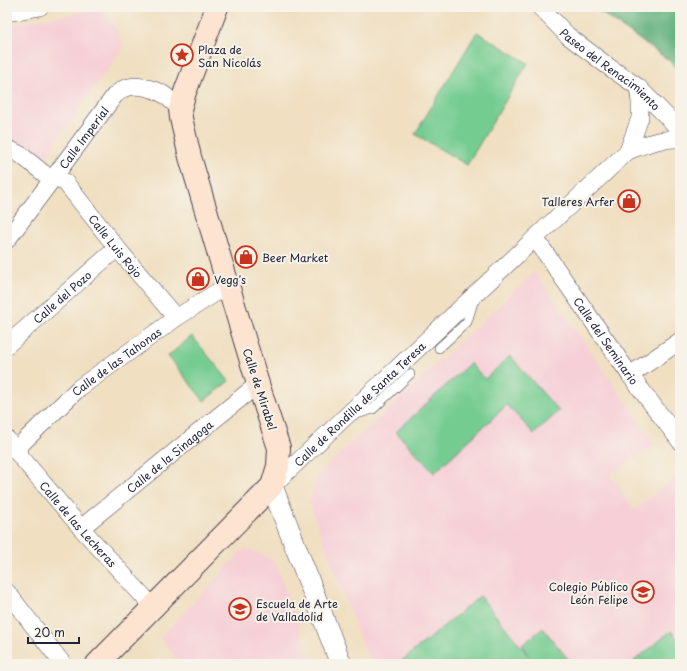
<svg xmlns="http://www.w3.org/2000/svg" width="687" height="671" viewBox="0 0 687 671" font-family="'Playpen Sans',sans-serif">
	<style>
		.built { fill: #f6cfd7 }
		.green { fill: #75cc91; stroke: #4c7766 }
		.forest { fill: #60b07b; stroke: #41695b }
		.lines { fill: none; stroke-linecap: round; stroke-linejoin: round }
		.service-casing { stroke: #413e4f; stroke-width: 10 }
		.minor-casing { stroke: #413e4f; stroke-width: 18 }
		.tertiary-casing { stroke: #413e4f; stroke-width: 22 }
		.secondary-casing { stroke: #413e4f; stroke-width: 24 }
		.service { stroke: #fff; stroke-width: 9 }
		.minor { stroke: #fff; stroke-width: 17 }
		.tertiary { stroke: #fff; stroke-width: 21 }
		.secondary { stroke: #fde4d1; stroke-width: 22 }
		.labels { text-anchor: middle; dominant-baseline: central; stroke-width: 4; stroke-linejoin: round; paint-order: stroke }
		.poi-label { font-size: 11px; fill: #22223b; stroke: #f7f3e8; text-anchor: start }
		.street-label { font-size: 11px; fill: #22223b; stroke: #f7f3e8 }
	</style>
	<rect width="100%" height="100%" fill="#f7f3e8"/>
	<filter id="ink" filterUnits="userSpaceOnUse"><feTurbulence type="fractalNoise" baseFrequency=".025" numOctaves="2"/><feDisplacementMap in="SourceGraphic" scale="8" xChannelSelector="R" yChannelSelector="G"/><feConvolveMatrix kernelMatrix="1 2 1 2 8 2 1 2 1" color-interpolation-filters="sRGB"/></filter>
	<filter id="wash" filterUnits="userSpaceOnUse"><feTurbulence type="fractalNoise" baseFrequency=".012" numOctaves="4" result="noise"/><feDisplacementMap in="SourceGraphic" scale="16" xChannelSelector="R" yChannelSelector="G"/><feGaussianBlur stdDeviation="0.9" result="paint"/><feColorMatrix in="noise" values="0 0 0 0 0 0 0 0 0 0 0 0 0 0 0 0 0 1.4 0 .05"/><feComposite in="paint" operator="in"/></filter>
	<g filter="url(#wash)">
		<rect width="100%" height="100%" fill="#f0dfc1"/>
		<!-- built -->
		<g class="built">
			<polygon points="101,9 107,19 109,18 120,35 118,36 124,46 42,162 18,143 7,137 7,25"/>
			<polygon points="535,272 655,444 610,475 634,510 680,474 680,664 370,664 309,503 318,474"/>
			<polygon points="245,548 274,560 313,664 182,664 160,638"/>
		</g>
		<!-- green -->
		<g class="green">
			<polygon points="477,32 528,63 467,165 415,134"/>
			<polygon points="192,336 229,381 204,401 168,356"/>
			<polygon points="510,356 559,411 534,434 507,405 434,473 396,432 470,363 485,379"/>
			<polygon points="480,596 528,655 522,645 543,628 572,664 398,664"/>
			<polygon points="671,631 680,643 680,664 636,664 634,661"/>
		</g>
		<!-- forest -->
		<polygon class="forest" points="593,7 680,7 680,72 670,61"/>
	</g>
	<g filter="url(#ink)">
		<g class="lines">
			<!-- service casing -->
			<g class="service-casing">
				<g id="service">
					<polyline points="439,348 467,322 474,299"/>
					<polyline points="351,416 373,409 410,374"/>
				</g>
			</g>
			<!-- minor casing -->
			<g class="minor-casing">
				<g id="minor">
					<path id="s1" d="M540 7 567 35 609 67 638 87 680 130"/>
					<polyline points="7,13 40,7"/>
					<polyline points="7,148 21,155 52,180"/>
					<polyline points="628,151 640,118 640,102 638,87"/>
					<path id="s2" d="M54 176 65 182 117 248 176 318"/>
					<path id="s3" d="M535 238 630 375 680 441"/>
					<path id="s4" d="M7 240 115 95C118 93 120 91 123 89 135 83 152 88 163 94 169 98 175 104 180 109"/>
					<path id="s5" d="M7 345 117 248"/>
					<polyline points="630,375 680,341"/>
					<path id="s6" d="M7 439 15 450 81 528 153 607"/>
					<path id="s7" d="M15 450 79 388 176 318 228 285"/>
					<path id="s8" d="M272 486 535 238 628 151C647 144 660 138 680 139"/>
					<path id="s9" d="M81 528 258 384"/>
					<polyline points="7,592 63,664"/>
				</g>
			</g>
			<!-- tertiary casing -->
			<g class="tertiary-casing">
				<polyline id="tertiary" points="272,486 341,664"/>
			</g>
			<!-- secondary casing -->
			<g class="secondary-casing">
				<polyline id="secondary" points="97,664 272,486 278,466 279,448 258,384 228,285 190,157 181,118 180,109 185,92 217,7"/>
			</g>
			<!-- service -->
			<use href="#service" class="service"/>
			<!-- minor -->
			<use href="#minor" class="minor"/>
			<!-- tertiary -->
			<use href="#tertiary" class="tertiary"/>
			<!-- secondary -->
			<use href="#secondary" class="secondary"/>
		</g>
	</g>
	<!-- icons -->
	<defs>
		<g id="sight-ring" transform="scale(1.15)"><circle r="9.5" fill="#f7f3e8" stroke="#c8321e" stroke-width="1.5"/><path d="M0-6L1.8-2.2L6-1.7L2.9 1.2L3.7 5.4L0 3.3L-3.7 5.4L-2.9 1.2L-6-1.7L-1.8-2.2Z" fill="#c8321e"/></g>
		<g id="shop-ring" transform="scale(1.15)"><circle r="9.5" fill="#f7f3e8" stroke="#c8321e" stroke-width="1.5"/><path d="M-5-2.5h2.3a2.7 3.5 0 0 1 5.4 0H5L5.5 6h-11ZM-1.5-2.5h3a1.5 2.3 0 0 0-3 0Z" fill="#c8321e"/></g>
		<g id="school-ring" transform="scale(1.15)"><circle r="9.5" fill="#f7f3e8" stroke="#c8321e" stroke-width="1.5"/><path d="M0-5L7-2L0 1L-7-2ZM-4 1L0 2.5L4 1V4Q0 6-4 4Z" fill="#c8321e"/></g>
		<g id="university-ring" transform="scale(1.15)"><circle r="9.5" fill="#f7f3e8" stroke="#c8321e" stroke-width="1.5"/><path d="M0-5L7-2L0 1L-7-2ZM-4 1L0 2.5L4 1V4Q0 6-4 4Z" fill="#c8321e"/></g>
	</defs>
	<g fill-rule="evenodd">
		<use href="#sight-ring" x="182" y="55"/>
		<use href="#shop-ring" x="629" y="201"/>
		<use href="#shop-ring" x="246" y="257"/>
		<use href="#shop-ring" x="198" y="279"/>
		<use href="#school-ring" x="643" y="592"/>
		<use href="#university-ring" x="240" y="609"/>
	</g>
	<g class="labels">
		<!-- poi labels -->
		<g class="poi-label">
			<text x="198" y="49">Plaza de<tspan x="198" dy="13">San Nicolás</tspan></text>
			<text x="614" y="201" text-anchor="end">Talleres Arfer</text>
			<text x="262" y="257">Beer Market</text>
			<text x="214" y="279">Vegg's</text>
			<text x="628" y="586" text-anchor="end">Colegio Público<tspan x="628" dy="13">León Felipe</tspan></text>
			<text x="256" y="603">Escuela de Arte<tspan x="256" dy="13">de Valladolid</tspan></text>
		</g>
		<!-- street labels -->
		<g class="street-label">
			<text stroke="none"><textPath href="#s1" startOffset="94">Paseo del Renacimiento</textPath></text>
			<text stroke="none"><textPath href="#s4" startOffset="128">Calle Imperial</textPath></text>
			<text stroke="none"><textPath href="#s2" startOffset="94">Calle Luis Rojo</textPath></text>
			<text stroke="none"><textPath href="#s5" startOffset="73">Calle del Pozo</textPath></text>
			<text stroke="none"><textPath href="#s3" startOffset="125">Calle del Seminario</textPath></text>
			<text stroke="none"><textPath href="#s7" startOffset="135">Calle de las Tahonas</textPath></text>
			<text transform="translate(260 389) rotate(72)">Calle de Mirabel</text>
			<text stroke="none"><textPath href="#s8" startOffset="120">Calle de Rondilla de Santa Teresa</textPath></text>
			<text stroke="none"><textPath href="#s9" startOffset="114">Calle de la Sinagoga</textPath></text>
			<text stroke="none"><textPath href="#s6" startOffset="111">Calle de las Lecheras</textPath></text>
		</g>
	</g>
	<!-- margin -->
	<rect width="687" height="671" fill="none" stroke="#f7f3e8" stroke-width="24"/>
	<!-- scale -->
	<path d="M28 637v6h51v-6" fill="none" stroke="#22223b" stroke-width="2"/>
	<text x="34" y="637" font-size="12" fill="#22223b" stroke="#f7f3e8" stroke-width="3" paint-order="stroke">20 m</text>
</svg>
